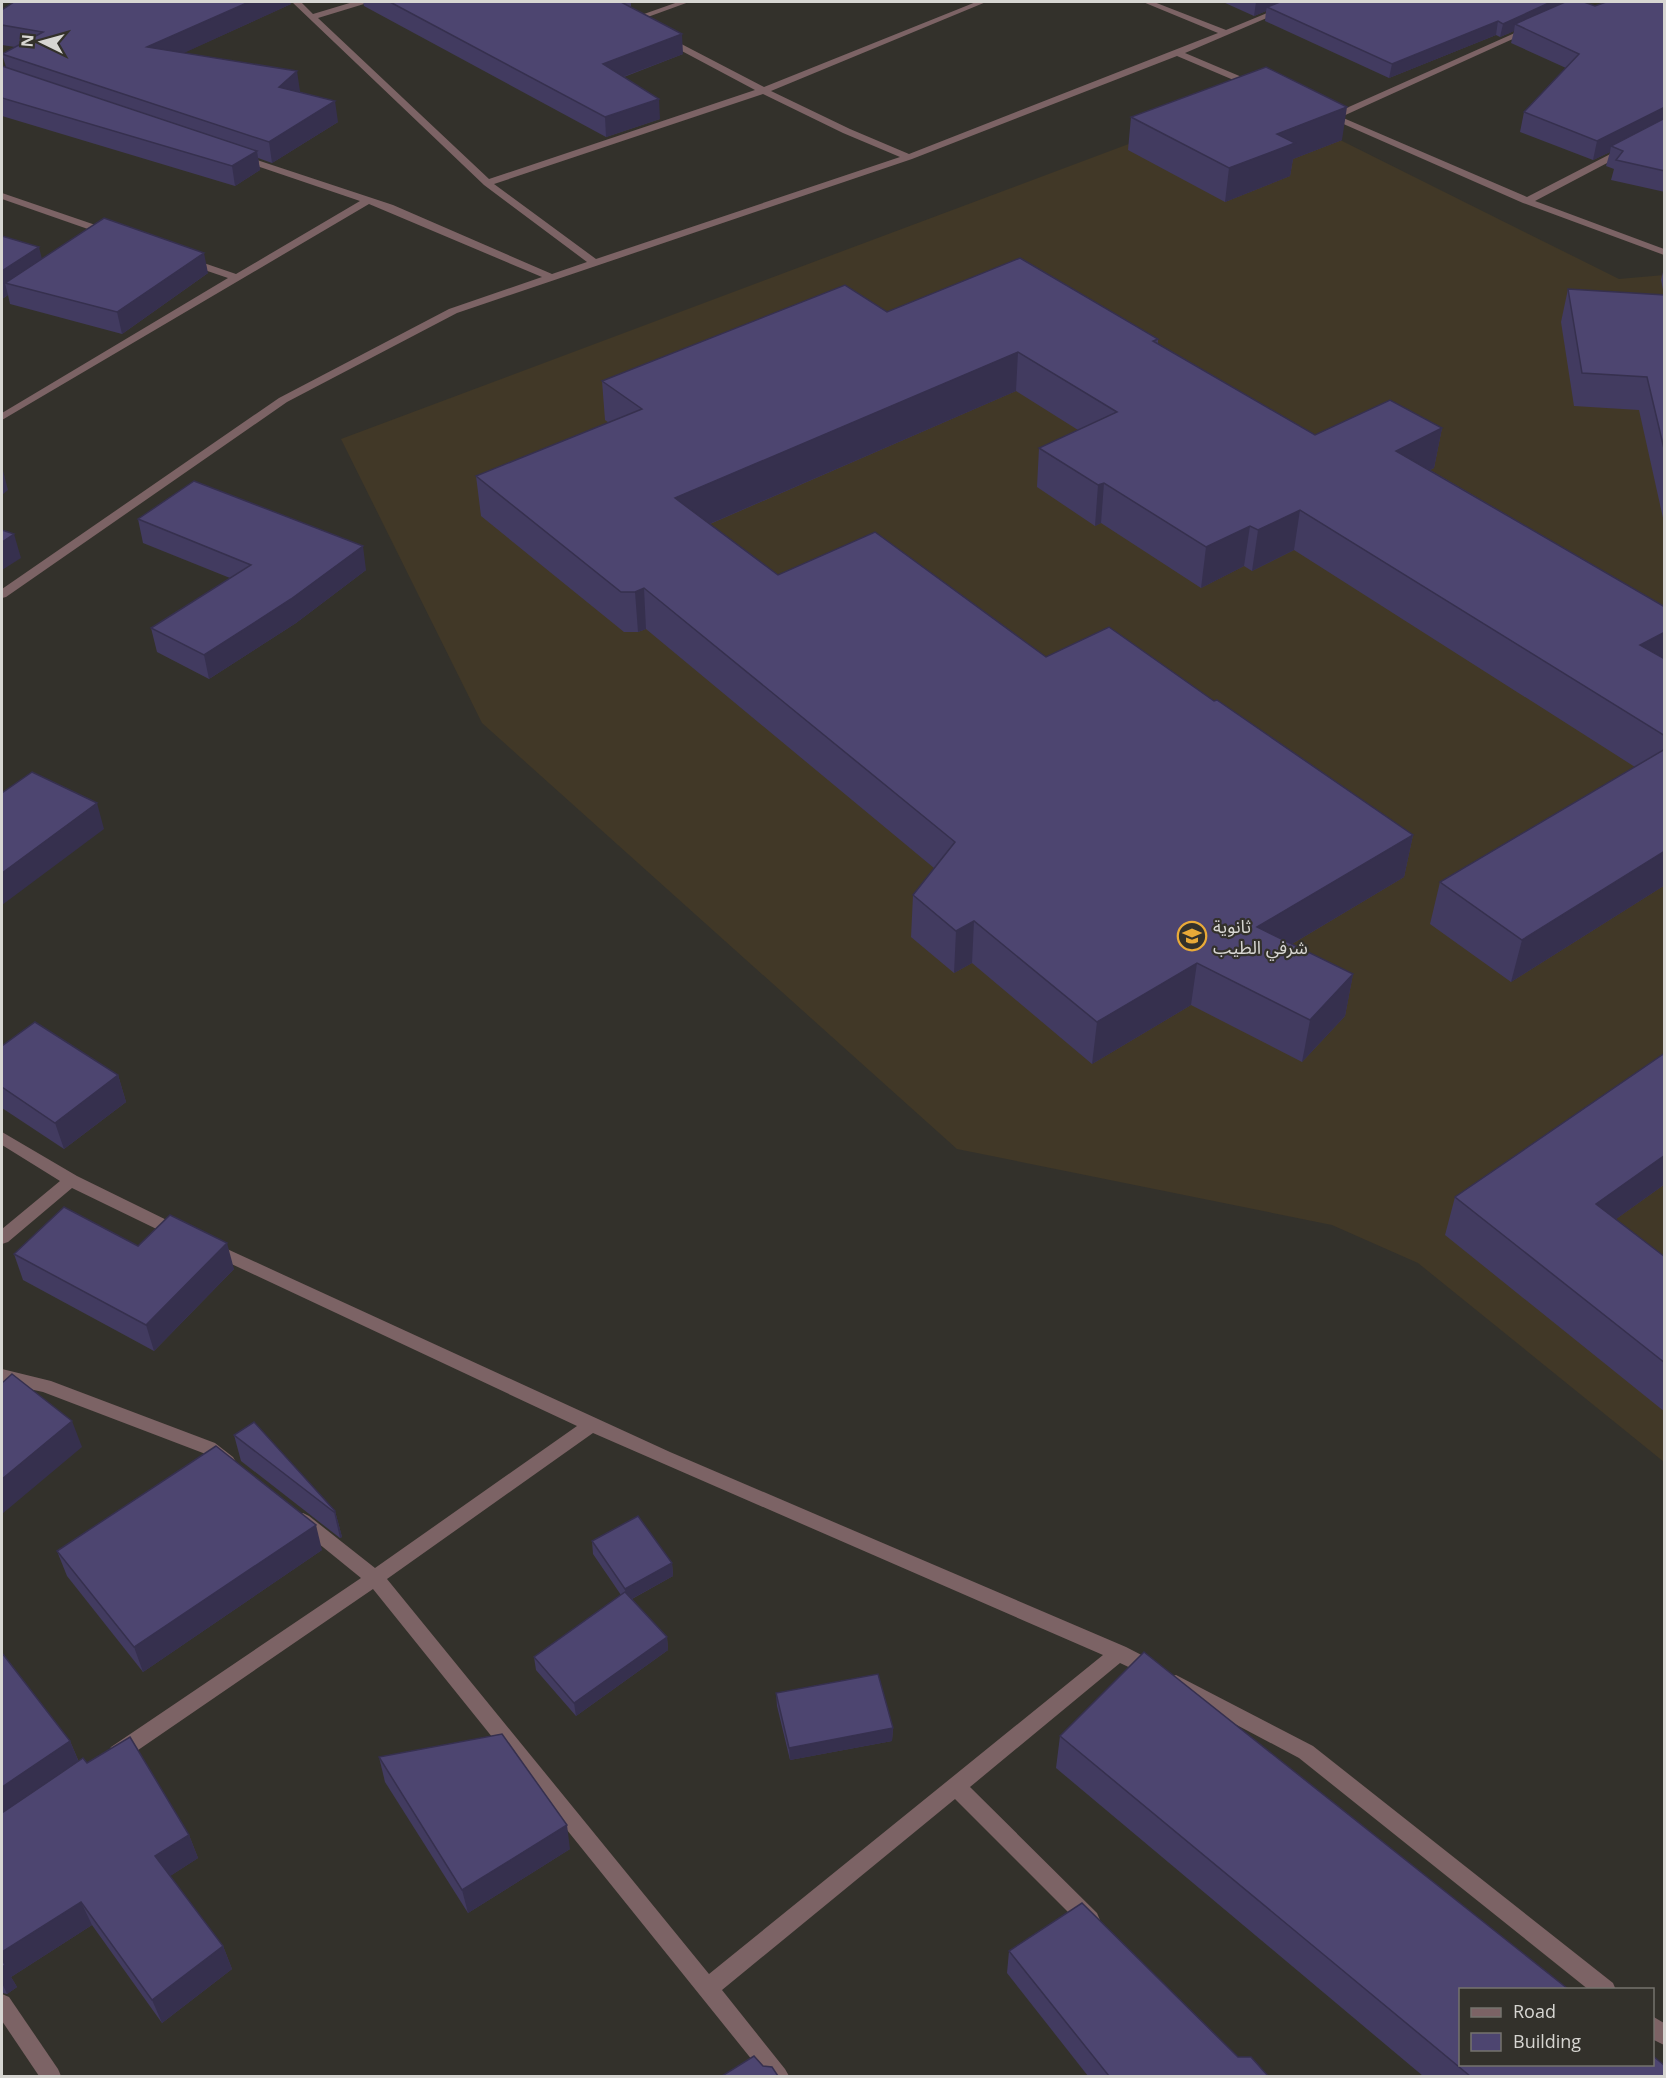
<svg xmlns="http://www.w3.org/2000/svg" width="1666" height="2078" viewBox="0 0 1666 2078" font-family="'Open Sans','Noto Sans Arabic',sans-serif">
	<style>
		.education { fill: #413827 }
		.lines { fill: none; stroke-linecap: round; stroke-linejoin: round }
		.minor { fill: #7c6365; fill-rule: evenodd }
		.wall { fill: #423b60 }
		.shaded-wall { fill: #36304e }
		.building { fill: #4d4570; stroke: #36304e; stroke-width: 1.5 }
		.labels { text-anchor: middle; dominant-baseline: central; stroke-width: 4.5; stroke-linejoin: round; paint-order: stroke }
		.poi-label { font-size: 18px; fill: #d7d6d2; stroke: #33312b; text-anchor: start }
	</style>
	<rect width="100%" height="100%" fill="#33312b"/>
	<!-- education -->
	<polygon class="education" points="1254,97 1619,279 1664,275 1664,1462 1418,1263 1332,1225 957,1149 482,723 341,439"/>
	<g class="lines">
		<!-- minor -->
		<g class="minor">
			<path d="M292 2H301L313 14 353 2H365L364 4 318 18 489 179 755 90 663 41V37L666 36 764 87 976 2H986L771 91 850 129 909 154 1218 33 1143 2H1154L1226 30 1294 2H1304L1185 53 1256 83V87H1250L1177 56 912 159 457 313 287 402 6 597 2 598V589L279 398 449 309 542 277 369 204 2 420V413L228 278 184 263V259H192L236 274 360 201 239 160V156H245L393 205 552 274 587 262 484 185ZM763 94 843 133 900 157 596 259 494 184Z"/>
			<polygon points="678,2 689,2 634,22 627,20"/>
			<polygon points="1528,27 1535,29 1341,117 1527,197 1622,148 1628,148 1628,152 1535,201 1664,249 1664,255 1523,203 1323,115 1328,112 1333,114"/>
			<polygon points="2,193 113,231 114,233 105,235 2,199"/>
			<polygon points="2,1132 77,1176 185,1229 187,1233 185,1237 173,1237 72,1188 8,1242 2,1244 2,1229 60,1181 2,1145"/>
			<path d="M214 1243 670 1452 1126 1647 1159 1664 1161 1670 1159 1676 1152 1678 1120 1663 970 1787 1097 1913 1100 1920 1097 1927 1090 1930 1083 1927 955 1799 722 1990 785 2069 789 2076H765L373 1589 125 1759 118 1762 111 1759 108 1753 111 1747 361 1578 297 1526 294 1521 297 1516 303 1513 309 1516 375 1568 577 1426 208 1253 206 1249 208 1245ZM593 1433 1103 1655 709 1974 387 1579Z"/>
			<polygon points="2,1369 51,1381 215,1443 233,1457 236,1462 233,1467 227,1469 203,1453 43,1392 2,1383"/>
			<polygon points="1176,1675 1313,1746 1613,1983 1616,1990 1589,1990 1299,1758 1169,1689 1167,1683 1169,1677"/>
			<polygon points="2,1994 9,1997 58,2069 61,2076 39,2076 2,2021"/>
			<polygon points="1652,2016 1664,2023 1664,2045 1652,2039"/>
		</g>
	</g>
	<!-- wall -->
	<g class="wall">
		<polygon points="363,2 631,2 631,7 683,54 624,77 660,119 606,137 364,6"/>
		<polygon points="1223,2 1584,2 1595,6 1665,2 1665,192 1611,180 1614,169 1606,166 1610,152 1593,160 1520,132 1524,112 1566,68 1511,43 1514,31 1500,37 1496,35 1389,78 1265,21 1266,11 1254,16"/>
		<polygon points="291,4 183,53 300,91 300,92 338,122 272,163 258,158 260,170 235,186 2,116 2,66 6,67 2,54 15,47 2,45 2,10"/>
		<polygon points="1131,117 1342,140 1293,159 1290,176 1225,202 1128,150"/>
		<polygon points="2,236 42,259 208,273 122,334 10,304 8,295 2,299"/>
		<polygon points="1665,264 1665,527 1639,410 1574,406 1561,322 1568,289 1664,295 1661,280"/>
		<polygon points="887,312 1158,339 1158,344 1315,435 1442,428 1434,468 1430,470 1665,607 1665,885 1511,982 1430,924 1440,882 1635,767 1294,550 1252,571 1244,566 1201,588 1101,523 1095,526 1037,487 1039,448 1078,430 1016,391 710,524 778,575 1046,657 1214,701 1413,835 1404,877 1292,944 1353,974 1345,1016 1302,1062 1191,1005 1092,1064 972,963 954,973 911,937 913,895 934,868 646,629 638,632 624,632 481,516 476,476 609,423 605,420 602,381"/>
		<polygon points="138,519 366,570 296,623 209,679 157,652 151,628 230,578 143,543"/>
		<polygon points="2,1046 118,1075 126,1102 64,1149 2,1108"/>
		<polygon points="1665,1053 1665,1184 1616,1219 1665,1257 1665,1412 1445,1235 1455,1197"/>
		<polygon points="138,1246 234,1269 154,1351 23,1280 14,1254"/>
		<polygon points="234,1435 335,1511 342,1537 340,1538 241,1461"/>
		<polygon points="592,1541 672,1563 673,1576 632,1599 667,1637 668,1650 576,1716 536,1670 534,1657 621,1595 593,1554"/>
		<polygon points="322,1550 143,1672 67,1576 57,1551"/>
		<polygon points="2,1653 70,1741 79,1762 87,1763 189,1835 198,1858 170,1876 223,1946 232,1969 162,2023 92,1925 11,1977 17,1987 7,1994 2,1993"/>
		<polygon points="776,1693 893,1728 892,1741 790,1760 777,1706"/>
		<polygon points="1060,1736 1665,2076 1423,2076 1056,1768"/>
		<polygon points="379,1757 570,1849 468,1913 385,1782"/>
		<polygon points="1009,1951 1238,2057 1268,2076 1088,2076 1007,1973"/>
	</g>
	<!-- shaded-wall -->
	<g class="shaded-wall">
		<polygon points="249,2 291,2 291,4 151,68 147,47"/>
		<polygon points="1256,2 1289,2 1267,7 1266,11 1254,16"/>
		<polygon points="1551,2 1574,2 1515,24 1514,31 1500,37 1503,24"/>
		<polygon points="1498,21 1496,35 1389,78 1392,64"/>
		<polygon points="682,34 683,54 604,84 603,64"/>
		<polygon points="297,71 300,91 282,107 279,87"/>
		<polygon points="659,99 660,119 606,137 605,117"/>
		<polygon points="335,101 338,122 272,163 269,142"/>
		<polygon points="1347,107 1342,140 1293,159 1290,176 1225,202 1229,168 1277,134"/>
		<polygon points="1665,107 1664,124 1611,146 1610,152 1593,160 1597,141"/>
		<polygon points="257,151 260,170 235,186 232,166"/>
		<polygon points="39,247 45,271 5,283 8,295 2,299 2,271"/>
		<polygon points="204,253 208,273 122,334 117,312"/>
		<polygon points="1018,352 1016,391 677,538 675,498"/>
		<polygon points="1442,428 1434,468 1389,490 1396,451"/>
		<polygon points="2,467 8,490 2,495"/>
		<polygon points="1104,483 1101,523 1095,526 1098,485"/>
		<polygon points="1300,510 1294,550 1252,571 1258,530"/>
		<polygon points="1250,526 1244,566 1201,588 1206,547"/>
		<polygon points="14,534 21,558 2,570 2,542"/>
		<polygon points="363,546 366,570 296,623 209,679 204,655"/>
		<polygon points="644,588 646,629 638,632 635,592"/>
		<polygon points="1665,632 1665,666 1640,645"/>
		<polygon points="97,803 104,829 2,905 2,873"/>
		<polygon points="1413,835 1404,877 1250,969 1257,927"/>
		<polygon points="1665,851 1665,885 1511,982 1522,940"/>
		<polygon points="974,921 972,963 954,973 956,931"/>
		<polygon points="1197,963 1191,1005 1092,1064 1097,1022"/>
		<polygon points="1353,974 1345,1016 1302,1062 1310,1020"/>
		<polygon points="118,1075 126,1102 64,1149 55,1123"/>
		<polygon points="1665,1155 1665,1184 1584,1242 1596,1204"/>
		<polygon points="227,1243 234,1269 154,1351 146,1325"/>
		<polygon points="72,1421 82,1447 2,1514 2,1479"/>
		<polygon points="335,1511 342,1537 340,1538 334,1512"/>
		<polygon points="316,1525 322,1550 143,1672 134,1647"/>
		<polygon points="672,1563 673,1576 626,1602 625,1589"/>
		<polygon points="667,1637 668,1650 576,1716 574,1703"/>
		<polygon points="893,1728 892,1741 790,1760 789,1748"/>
		<polygon points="70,1741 80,1765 2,1819 2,1787"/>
		<polygon points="567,1825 570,1849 468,1913 462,1890"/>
		<polygon points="189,1835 198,1858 164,1880 155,1856"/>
		<polygon points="81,1902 92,1925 11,1977 17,1987 7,1994 2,1983 2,1952"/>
		<polygon points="223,1946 232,1969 162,2023 152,2000"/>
	</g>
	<!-- building -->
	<g class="building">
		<polygon points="14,2 249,2 147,47 297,71 279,87 335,101 269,142 2,54 43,32 2,25 2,10"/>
		<polygon points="390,2 621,2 682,34 603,64 659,99 605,117"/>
		<polygon points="1280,2 1551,2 1503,24 1498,21 1392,64 1267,7"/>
		<polygon points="1565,2 1584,2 1595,6 1606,2 1665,2 1665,107 1597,141 1524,112 1579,54 1515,24"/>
		<polygon points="2,66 257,151 232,166 2,98"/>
		<polygon points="1266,67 1347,107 1277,134 1295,143 1229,168 1131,117"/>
		<polygon points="1665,118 1665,171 1616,160 1623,151 1611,146"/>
		<polygon points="104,218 204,253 117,312 5,283"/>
		<polygon points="2,236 39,247 2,271"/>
		<polygon points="1020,258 1158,339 1153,341 1315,435 1390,400 1442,428 1396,451 1665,607 1665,632 1640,645 1665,659 1665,736 1300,510 1258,530 1250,526 1206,547 1104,483 1098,485 1039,448 1117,412 1018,352 675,498 778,575 875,532 1046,657 1109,627 1214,701 1217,700 1413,835 1257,927 1353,974 1310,1020 1197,963 1097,1022 974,921 956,931 913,895 955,842 644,588 635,592 621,592 476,476 642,409 602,381 845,285 887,312"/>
		<polygon points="1568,289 1665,295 1665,453 1647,377 1582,373"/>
		<polygon points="194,481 363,546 291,599 204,655 151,628 251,565 138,519"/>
		<polygon points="2,530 14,534 2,542"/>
		<polygon points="1665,749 1665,851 1522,940 1440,882"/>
		<polygon points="32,772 97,803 2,873 2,793"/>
		<polygon points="35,1022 118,1075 55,1123 2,1087 2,1046"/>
		<polygon points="1665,1053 1665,1155 1596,1204 1665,1257 1665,1363 1455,1197"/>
		<polygon points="64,1207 138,1246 170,1215 227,1243 146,1325 14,1254"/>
		<polygon points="12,1374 72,1421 2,1479 2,1383"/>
		<polygon points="254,1422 335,1511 334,1512 234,1435"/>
		<polygon points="216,1446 316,1525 134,1647 57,1551"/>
		<polygon points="638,1516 672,1563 625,1589 592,1541"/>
		<polygon points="625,1592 667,1637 574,1703 534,1657"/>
		<polygon points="1144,1652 1568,1989 1461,1989 1461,2064 1653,2064 1653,2056 1665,2066 1665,2076 1470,2076 1060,1736"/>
		<polygon points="2,1653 70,1741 2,1787"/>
		<polygon points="878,1674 893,1728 789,1748 776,1693"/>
		<polygon points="502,1734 567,1825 462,1890 379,1757"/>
		<polygon points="130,1737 189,1835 155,1856 223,1946 152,2000 81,1902 2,1952 2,1813 83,1758 87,1763"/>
		<polygon points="1082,1903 1238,2057 1251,2057 1268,2076 1109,2076 1009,1951"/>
		<polygon points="2,1959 5,1965 2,1967"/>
		<polygon points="754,2056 763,2066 772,2067 778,2076 722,2076"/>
	</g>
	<!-- icons -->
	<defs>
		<g id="school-ring" transform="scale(1.5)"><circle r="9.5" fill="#33312b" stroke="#e9aa38" stroke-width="1.5"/><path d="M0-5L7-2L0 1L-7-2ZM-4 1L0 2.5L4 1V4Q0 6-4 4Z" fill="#e9aa38"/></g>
	</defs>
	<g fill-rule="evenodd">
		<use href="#school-ring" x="1192" y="936"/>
	</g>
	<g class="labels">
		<!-- poi labels -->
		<g class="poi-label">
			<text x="1213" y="926">ثانوية<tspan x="1213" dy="21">شرفي الطيب</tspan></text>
		</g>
	</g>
	<!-- border -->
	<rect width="1666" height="2078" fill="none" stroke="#d7d6d2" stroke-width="6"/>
	<!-- legend -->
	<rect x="1459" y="1988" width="195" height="78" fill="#33312b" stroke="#75736e" stroke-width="1.5"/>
	<rect x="1471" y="2008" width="30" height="9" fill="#7c6365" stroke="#75736e" stroke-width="1.5"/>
	<text x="1513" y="2018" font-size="18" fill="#d7d6d2">Road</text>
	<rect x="1471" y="2033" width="30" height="18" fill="#4d4570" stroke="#75736e" stroke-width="1.5"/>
	<text x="1513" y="2048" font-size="18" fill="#d7d6d2">Building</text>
	<!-- north arrow -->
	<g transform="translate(42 42) rotate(275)" stroke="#33312b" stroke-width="4.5" paint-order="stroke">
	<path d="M0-4.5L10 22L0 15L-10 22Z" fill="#d7d6d2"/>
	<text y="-9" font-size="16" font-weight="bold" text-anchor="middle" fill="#d7d6d2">N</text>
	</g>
</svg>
